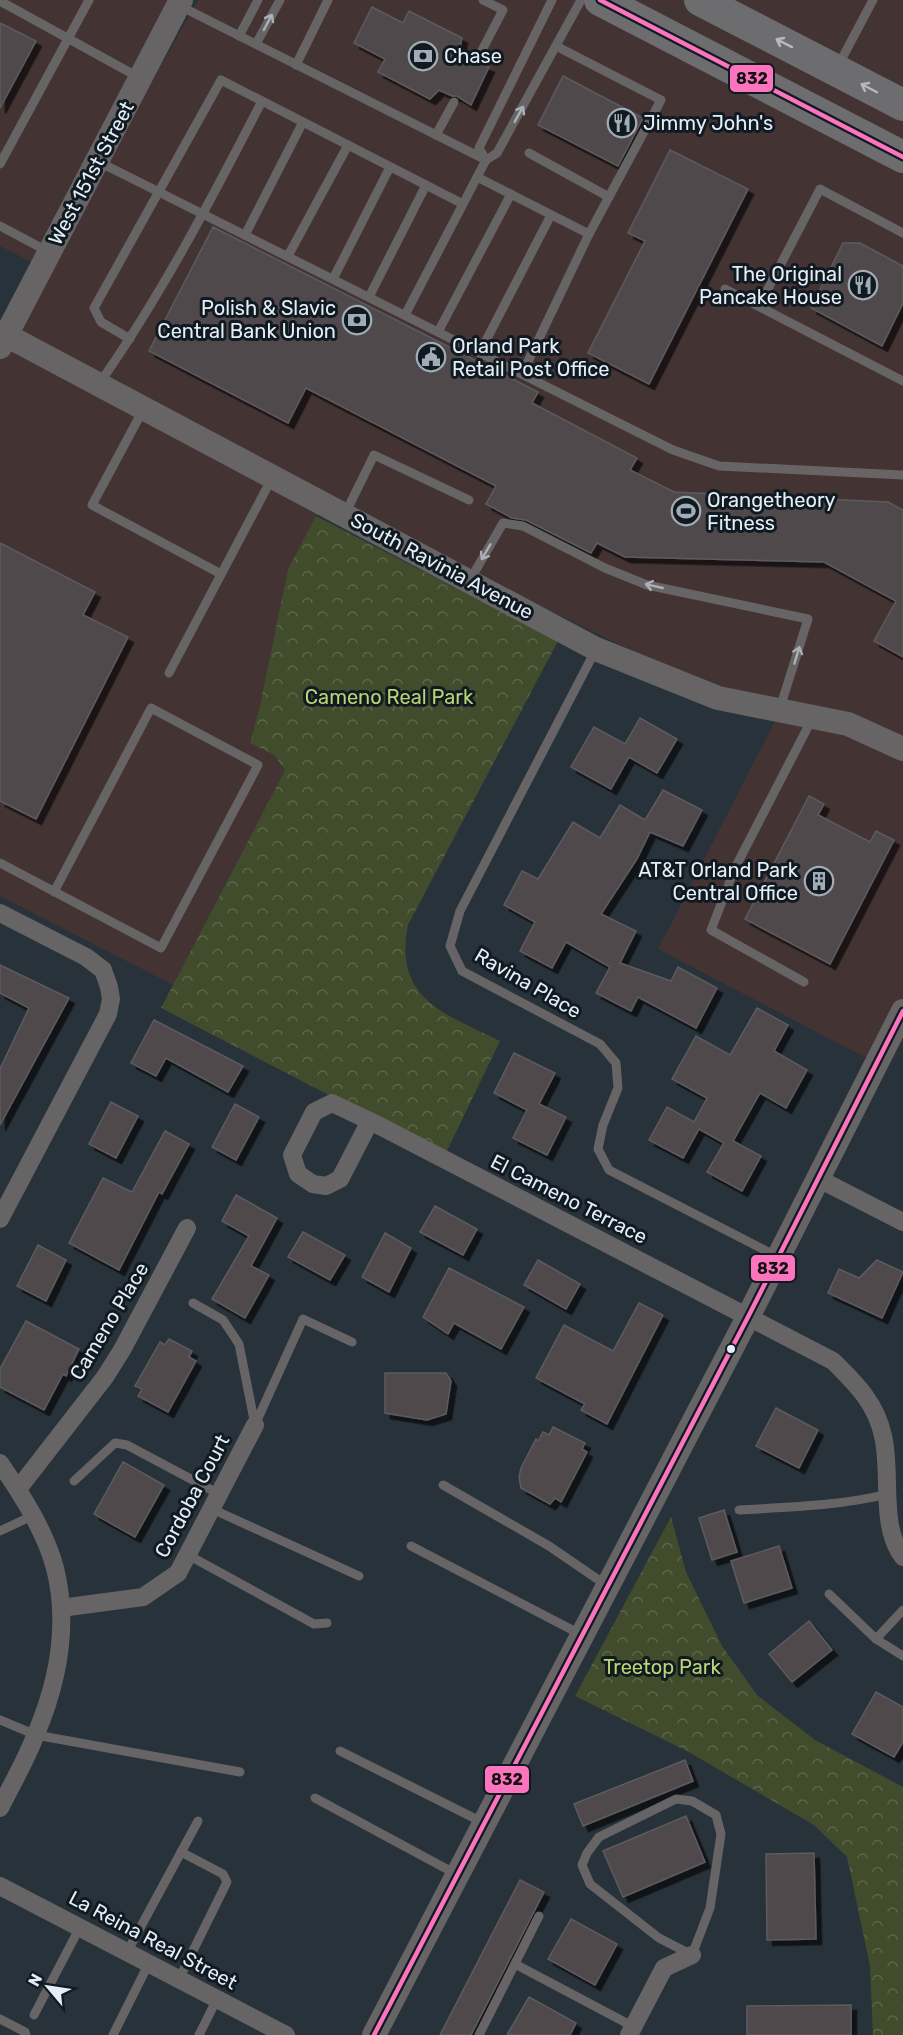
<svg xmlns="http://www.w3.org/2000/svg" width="903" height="2035" viewBox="0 0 903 2035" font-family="Rubik,sans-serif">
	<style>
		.commercial { fill: #433332 }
		.park { fill: url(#park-crowns) }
		.building { fill: #50484c; stroke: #5c5b5f; stroke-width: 1.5; filter: url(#shadow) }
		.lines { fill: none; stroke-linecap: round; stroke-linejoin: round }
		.service { stroke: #676465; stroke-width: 9 }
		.minor { stroke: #676465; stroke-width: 18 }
		.tertiary { stroke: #676465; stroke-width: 24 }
		.trunk { stroke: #6d6c6e; stroke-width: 32 }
		.bus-1-casing { stroke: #111a21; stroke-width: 9 }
		.bus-1 { stroke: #fc73be; stroke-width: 4.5 }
		.oneway { stroke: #abb0b6 }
		.oneway2 { stroke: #b4bac1 }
		.bus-dot { fill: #e3eef8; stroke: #111a21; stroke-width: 2 }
		.labels { text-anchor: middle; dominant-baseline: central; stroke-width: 6; stroke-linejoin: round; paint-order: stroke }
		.poi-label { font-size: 20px; fill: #e3eef8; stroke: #111a21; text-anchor: start }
		.street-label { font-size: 20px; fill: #e3eef8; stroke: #111a21 }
		.park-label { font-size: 20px; fill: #b9d574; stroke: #111a21 }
		.line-badge { stroke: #111a21; stroke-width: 2 }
		.pale-badge-label { font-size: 16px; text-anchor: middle; font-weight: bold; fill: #111 }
	</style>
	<defs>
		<pattern id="park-crowns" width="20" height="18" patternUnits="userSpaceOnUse" patternTransform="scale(1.5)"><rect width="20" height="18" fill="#414c2c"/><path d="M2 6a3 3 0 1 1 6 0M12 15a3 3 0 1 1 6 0" fill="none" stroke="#5c664b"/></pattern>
		<filter id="shadow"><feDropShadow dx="5.5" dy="5.5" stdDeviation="0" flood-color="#0009"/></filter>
	</defs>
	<rect width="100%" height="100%" fill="#28323a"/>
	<!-- commercial -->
	<g class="commercial">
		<polygon points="0,0 174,0 35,264 0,246"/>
		<polygon points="198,0 903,0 903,745 718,693 342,508 11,331"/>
		<polygon points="5,344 321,508 288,569 259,710 250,743 274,755 285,770 173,985 0,896 0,354"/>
		<polygon points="778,715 845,727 903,755 903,999 872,1061 658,949"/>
	</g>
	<!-- park -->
	<g class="park">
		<path d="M316 516 558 641 408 925C393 1000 446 1014 500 1041L445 1155 161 1008 285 770 274 755 250 743 259 710 288 569Z"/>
		<polygon points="671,1517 686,1572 722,1646 757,1695 815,1740 903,1787 903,2035 873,2035 870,1966 847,1857 814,1825 687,1751 575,1696"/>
	</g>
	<!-- building -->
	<g class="building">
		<polygon points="372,7 403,23 409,11 462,38 459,52 476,62 489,67 471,105 457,96 452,96 439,90 430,99 378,72 385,59 354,43"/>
		<polygon points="0,23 36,41 0,108"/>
		<polygon points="563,76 643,118 618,166 538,125"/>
		<polygon points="670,150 748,189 649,384 588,353 645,241 628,233"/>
		<polygon points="213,227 538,392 532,403 637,458 630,470 674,492 888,502 903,510 903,657 874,641 896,601 824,562 625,557 597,543 591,553 526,520 512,518 486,504 496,486 306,388 288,423 149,351"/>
		<polygon points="843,243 860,243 903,266 903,303 882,346 811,308"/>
		<polygon points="0,543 95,592 83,615 128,637 36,819 0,801"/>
		<polygon points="640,718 677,739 657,773 629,757 611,789 571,767 594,727 625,744"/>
		<polygon points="663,790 702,810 683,846 650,832 637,859 601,914 636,931 620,963 671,981 678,967 717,988 696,1028 638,997 631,1011 596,993 610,967 566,942 552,968 520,951 535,922 504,905 522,871 538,879 573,822 600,838 620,805 645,820"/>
		<polygon points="809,796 824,804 818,815 870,842 876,831 894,840 830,964 745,919"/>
		<polygon points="0,965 69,998 0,1125 0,1069 29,1008 0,993"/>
		<polygon points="757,1008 788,1025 774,1051 807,1070 786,1108 760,1093 733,1141 761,1156 742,1191 707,1172 724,1143 699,1129 683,1158 649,1140 667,1107 694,1122 707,1098 672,1079 696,1036 730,1055"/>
		<polygon points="154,1020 243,1066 228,1092 166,1058 156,1076 131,1063"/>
		<polygon points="514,1053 555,1073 539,1104 566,1117 547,1155 513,1138 527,1110 494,1093"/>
		<polygon points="111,1102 138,1116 116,1158 89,1144"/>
		<polygon points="235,1104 259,1117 236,1160 212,1147"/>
		<polygon points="165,1131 189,1144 162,1194 159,1192 119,1270 69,1243 103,1178 132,1192"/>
		<polygon points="236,1195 277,1218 251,1266 269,1275 245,1318 212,1299 249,1236 222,1221"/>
		<polygon points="435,1206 477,1229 463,1255 420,1232"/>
		<polygon points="303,1232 345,1255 330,1280 288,1257"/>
		<polygon points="385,1233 411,1248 389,1292 362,1277"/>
		<polygon points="38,1245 66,1260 46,1301 17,1286"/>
		<polygon points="538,1260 580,1284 566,1309 524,1285"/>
		<polygon points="877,1260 903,1272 882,1318 828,1293 839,1269 859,1278"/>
		<polygon points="449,1268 524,1307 501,1349 454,1323 448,1334 423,1317"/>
		<polygon points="639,1303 663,1315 607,1424 581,1410 585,1404 536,1378 564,1325 613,1351"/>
		<polygon points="26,1321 79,1349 66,1376 63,1374 44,1410 0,1387 0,1369"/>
		<polygon points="169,1339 192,1351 189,1357 196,1361 168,1412 138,1396 142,1389 135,1386 160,1342 165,1345"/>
		<polygon points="385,1373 446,1373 451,1381 446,1414 427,1420 385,1413"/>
		<polygon points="776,1408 818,1430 799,1468 756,1446"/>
		<polygon points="553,1427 585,1443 582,1449 587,1452 561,1502 555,1498 550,1504 521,1488 519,1477 521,1468 536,1439 538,1441 543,1432 549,1435"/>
		<polygon points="123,1462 164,1485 135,1537 94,1514"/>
		<polygon points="724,1510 737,1552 712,1560 699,1518"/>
		<polygon points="779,1546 792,1588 744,1603 731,1561"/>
		<polygon points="809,1621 832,1650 792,1682 769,1654"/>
		<polygon points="876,1692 903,1707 903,1742 894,1757 852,1734"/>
		<polygon points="685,1760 693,1781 583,1826 574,1804"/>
		<polygon points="686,1816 705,1862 623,1897 603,1851"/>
		<polygon points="814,1853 816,1939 767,1940 766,1854"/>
		<polygon points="520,1880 544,1892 471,2035 440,2035"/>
		<polygon points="571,1919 617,1944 595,1985 548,1959"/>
		<polygon points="529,1997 576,2023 570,2035 507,2035"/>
		<polygon points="851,2005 851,2035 747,2035 747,2006"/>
	</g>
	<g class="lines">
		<!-- service -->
		<g class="service">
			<polyline points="0,1 140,78"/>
			<polyline points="180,6 486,160"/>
			<polyline points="239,36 258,0"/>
			<polyline points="256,44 280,0"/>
			<polyline points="479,56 503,10 483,0"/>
			<polyline points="296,65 328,0"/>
			<polyline points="838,66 873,0"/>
			<polyline points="436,135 454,102"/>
			<polyline points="529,153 609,197"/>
			<polyline points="486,160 479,148 552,0"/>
			<polyline points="99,162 673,450 719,466 903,475"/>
			<polyline points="0,164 89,0"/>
			<polyline points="477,177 589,234"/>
			<polyline points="0,226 49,252"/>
			<polyline points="245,235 303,122"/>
			<polyline points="288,256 348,145"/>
			<polyline points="333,279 390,167"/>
			<polyline points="725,289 903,381"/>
			<polyline points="369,297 426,185"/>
			<polyline points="759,306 820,189 903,233"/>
			<polyline points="405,315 486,160 497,153 581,0"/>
			<polyline points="438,332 511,194"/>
			<polyline points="130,339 101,322 94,308 221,80 463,204"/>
			<polyline points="480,352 551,215"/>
			<polyline points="522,374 589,234 661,100 556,46"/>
			<path d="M99 384C162 294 212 198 262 101"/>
			<polyline points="143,410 92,505 221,574"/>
			<polyline points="345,514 374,455 469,500"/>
			<polyline points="470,580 503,523 523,526 605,568 647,585 808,619 780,708"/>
			<polyline points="595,651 460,911 450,946 462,971 600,1044 616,1063 618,1088 603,1125 598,1149 609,1170 778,1257"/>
			<polyline points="169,673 272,478"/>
			<polyline points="0,863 161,948 258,765 151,708 54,892"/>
			<polyline points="804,982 711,930 735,868 812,719"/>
			<polyline points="193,1303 223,1320 239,1344 255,1425"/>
			<polyline points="255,1425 303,1319 352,1342"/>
			<polyline points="74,1481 115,1443 127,1445 219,1494"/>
			<polyline points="443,1485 549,1546 606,1585"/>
			<polyline points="212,1509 359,1576"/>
			<path d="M739 1510C789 1507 839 1506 888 1494"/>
			<polyline points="0,1531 32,1516"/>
			<polyline points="411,1546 580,1634"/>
			<polyline points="188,1555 314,1624 327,1623"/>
			<polyline points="829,1594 876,1639 903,1656"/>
			<polyline points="876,1639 903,1610"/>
			<polyline points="0,1720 36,1735 240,1772"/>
			<polyline points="340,1751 484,1823"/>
			<polyline points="315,1798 456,1874"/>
			<polygon points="676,1799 692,1801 716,1815 721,1834 710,1908 692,1955 659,1938 590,1884 582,1865 587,1853 599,1837"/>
			<polyline points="127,1952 198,1821"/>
			<polyline points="515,1964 634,2027"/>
			<polyline points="179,1979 227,1882 223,1874 181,1852"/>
			<polyline points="34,2015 80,1927"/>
			<polyline points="0,2019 25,2032 26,2035"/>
			<polyline points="113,2035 149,1963"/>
			<polyline points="199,2035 217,1999"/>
			<polyline points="479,2035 539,1916"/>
		</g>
		<!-- minor -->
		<g class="minor">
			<polyline points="0,913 86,957 103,970 109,987 111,999 108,1014 0,1219"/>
			<path d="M370 1121 340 1179 326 1186 313 1184 298 1174 292 1155 314 1112 332 1103 378 1125 833 1361C856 1384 876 1403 883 1436 892 1473 879 1526 903 1557"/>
			<polyline points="817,1178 903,1222"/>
			<path d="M0 1463C22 1495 45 1531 55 1568 69 1624 58 1682 36 1734 26 1760 12 1784 0 1808"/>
			<polyline points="18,1489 105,1377 122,1350 187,1228"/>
			<polyline points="61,1608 143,1597 178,1573 255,1425"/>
			<polyline points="0,1886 286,2035"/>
			<polyline points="629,2035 664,1968 692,1955"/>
		</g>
		<!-- tertiary -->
		<g class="tertiary">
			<polyline points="0,332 596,649 718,698 848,724 903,749"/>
			<polyline points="0,347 181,0"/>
			<polyline points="374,2035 748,1317 903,1011"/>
		</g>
		<!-- trunk -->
		<g class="trunk">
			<polyline points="600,0 903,157"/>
			<polyline points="700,0 903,105"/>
		</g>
		<!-- bus-1 casing -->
		<g class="bus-1-casing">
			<g id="bus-1">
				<polyline points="600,0 903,157"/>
				<polyline points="374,2035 748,1317 903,1011"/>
			</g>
		</g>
		<!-- bus-1 -->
		<use href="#bus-1" class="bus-1"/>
	</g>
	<!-- one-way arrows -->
	<defs><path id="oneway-shaft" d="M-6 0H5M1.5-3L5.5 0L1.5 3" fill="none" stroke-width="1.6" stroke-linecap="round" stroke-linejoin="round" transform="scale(1.5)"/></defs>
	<g class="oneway">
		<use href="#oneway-shaft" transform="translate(268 22) rotate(-62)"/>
		<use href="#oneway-shaft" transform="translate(519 114) rotate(-61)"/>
		<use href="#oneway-shaft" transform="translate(486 552) rotate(120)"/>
		<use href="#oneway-shaft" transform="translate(654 586) rotate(-167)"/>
		<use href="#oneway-shaft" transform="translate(797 655) rotate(-73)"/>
	</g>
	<g class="oneway2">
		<use href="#oneway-shaft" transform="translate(784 43) rotate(-153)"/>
		<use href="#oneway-shaft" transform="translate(869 88) rotate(-152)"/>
	</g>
	<!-- icons -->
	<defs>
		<g id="bank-ring" transform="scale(1.5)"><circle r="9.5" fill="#111a21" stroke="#a2acb6" stroke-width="1.5"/><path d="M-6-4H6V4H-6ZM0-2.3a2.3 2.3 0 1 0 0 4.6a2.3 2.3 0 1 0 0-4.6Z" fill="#a2acb6"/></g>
		<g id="restaurant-ring" transform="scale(1.5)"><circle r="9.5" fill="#111a21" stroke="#a2acb6" stroke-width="1.5"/><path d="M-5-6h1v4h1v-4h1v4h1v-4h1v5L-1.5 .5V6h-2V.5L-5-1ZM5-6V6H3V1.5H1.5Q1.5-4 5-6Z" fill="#a2acb6"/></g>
		<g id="civic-ring" transform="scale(1.5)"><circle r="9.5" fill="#111a21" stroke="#a2acb6" stroke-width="1.5"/><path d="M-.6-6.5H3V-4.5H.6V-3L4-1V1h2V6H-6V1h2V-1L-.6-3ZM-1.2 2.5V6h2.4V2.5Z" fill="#a2acb6"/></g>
		<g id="stadium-ring" transform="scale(1.5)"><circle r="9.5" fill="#111a21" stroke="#a2acb6" stroke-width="1.5"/><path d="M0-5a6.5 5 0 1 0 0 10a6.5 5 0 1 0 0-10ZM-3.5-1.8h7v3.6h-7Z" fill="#a2acb6"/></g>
		<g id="building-ring" transform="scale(1.5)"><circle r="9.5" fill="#111a21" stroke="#a2acb6" stroke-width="1.5"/><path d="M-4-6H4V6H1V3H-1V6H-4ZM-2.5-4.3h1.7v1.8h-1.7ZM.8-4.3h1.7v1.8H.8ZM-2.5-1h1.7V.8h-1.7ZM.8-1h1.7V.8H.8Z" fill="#a2acb6"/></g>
	</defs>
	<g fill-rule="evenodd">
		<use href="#bank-ring" x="423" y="56"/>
		<use href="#restaurant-ring" x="622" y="123"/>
		<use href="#restaurant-ring" x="863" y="285"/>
		<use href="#bank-ring" x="357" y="320"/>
		<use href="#civic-ring" x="431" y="357"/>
		<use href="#stadium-ring" x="686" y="511"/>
		<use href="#building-ring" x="819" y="881"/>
	</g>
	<!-- markers -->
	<circle class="bus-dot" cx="731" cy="1349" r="5"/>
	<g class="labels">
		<!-- poi labels -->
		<g class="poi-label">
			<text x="444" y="56">Chase</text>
			<text x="643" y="123">Jimmy John's</text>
			<text x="842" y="274" text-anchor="end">The Original<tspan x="842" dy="23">Pancake House</tspan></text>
			<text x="336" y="308" text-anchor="end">Polish &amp; Slavic<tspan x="336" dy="23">Central Bank Union</tspan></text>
			<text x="452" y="346">Orland Park<tspan x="452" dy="23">Retail Post Office</tspan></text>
			<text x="707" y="500">Orangetheory<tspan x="707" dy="23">Fitness</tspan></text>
			<text x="798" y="870" text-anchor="end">AT&amp;T Orland Park<tspan x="798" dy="23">Central Office</tspan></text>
		</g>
		<!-- street labels -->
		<g class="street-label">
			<text transform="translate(91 173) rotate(-62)">West 151st Street</text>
			<text transform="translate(442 566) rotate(28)">South Ravinia Avenue</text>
			<text transform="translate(528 983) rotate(30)">Ravina Place</text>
			<text transform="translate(569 1199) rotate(27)">El Cameno Terrace</text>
			<text transform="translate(109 1321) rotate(-59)">Cameno Place</text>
			<text transform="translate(192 1496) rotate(-62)">Cordoba Court</text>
			<text transform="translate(153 1940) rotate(28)">La Reina Real Street</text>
		</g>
		<!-- park labels -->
		<g class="park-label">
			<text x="389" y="697">Cameno Real Park</text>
			<text x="662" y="1667">Treetop Park</text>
		</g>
	</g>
	<g class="line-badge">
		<rect x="729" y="64" width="45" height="29" rx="6" fill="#fc73be"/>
		<rect x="750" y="1254" width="46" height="28" rx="6" fill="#fc73be"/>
		<rect x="484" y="1765" width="46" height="29" rx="6" fill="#fc73be"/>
	</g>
	<g class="pale-badge-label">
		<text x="752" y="84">832</text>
		<text x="773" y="1274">832</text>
		<text x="507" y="1785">832</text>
	</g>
	<!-- north arrow -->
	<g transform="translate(48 1987) rotate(299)" stroke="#111a21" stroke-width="4.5" paint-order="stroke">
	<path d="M0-4.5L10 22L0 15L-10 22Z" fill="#e3eef8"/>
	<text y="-9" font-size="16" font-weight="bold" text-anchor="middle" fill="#e3eef8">N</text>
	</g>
</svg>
